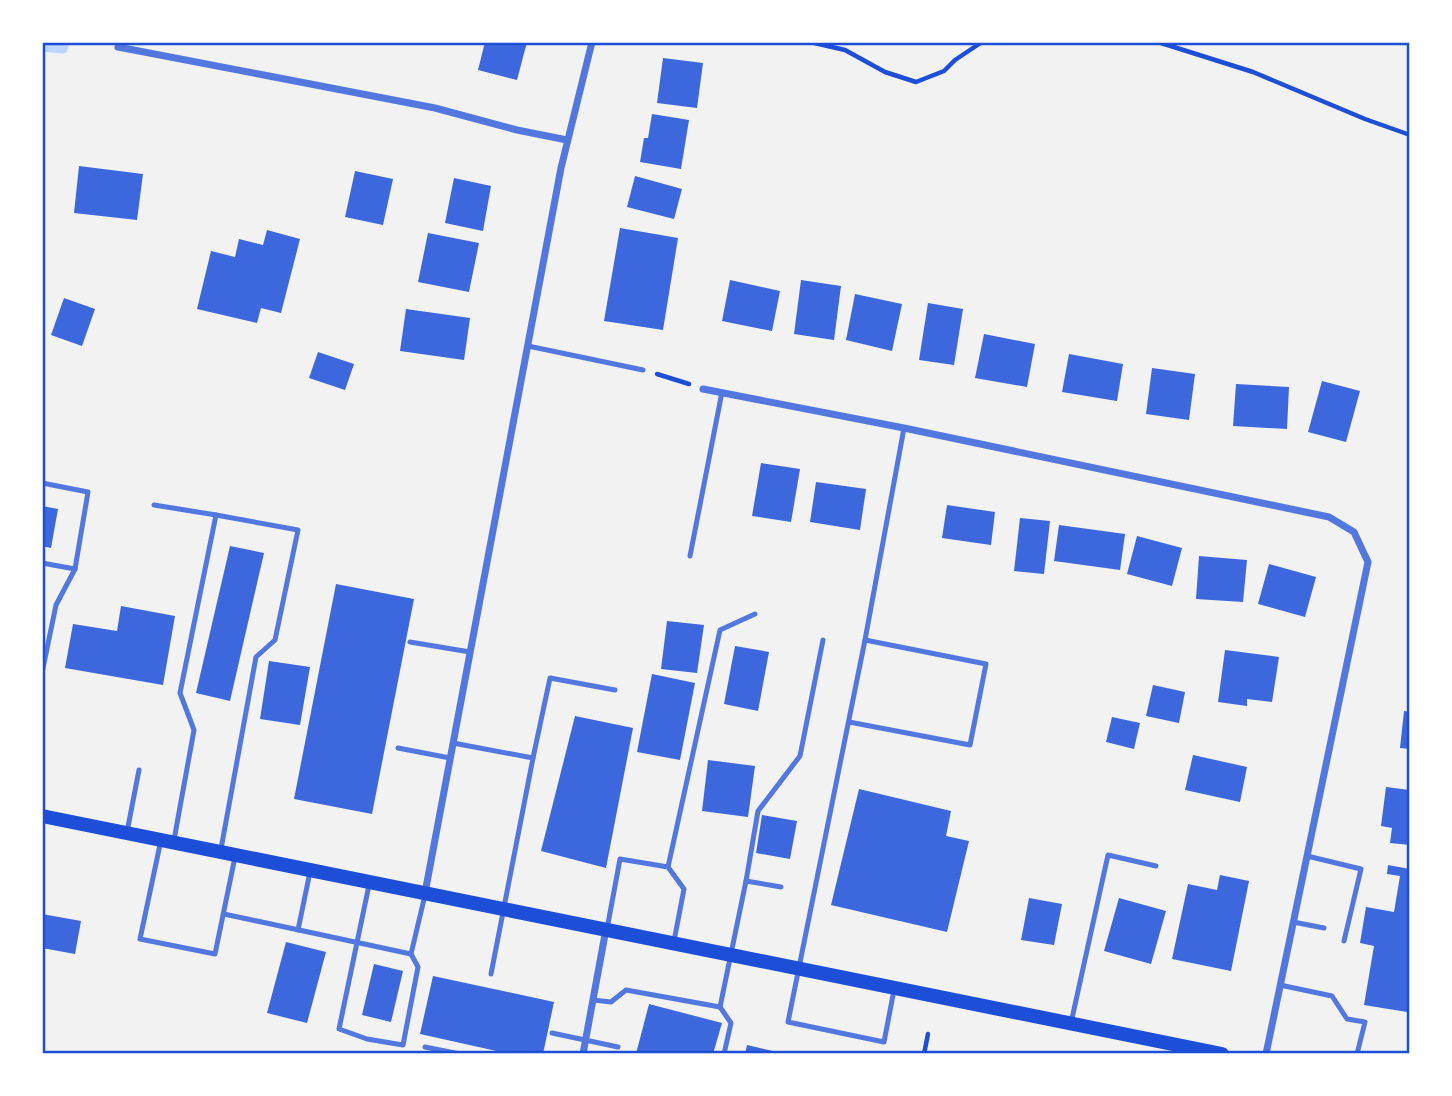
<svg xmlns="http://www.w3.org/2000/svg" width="1452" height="1096" viewBox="0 0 1452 1096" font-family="Bitter,serif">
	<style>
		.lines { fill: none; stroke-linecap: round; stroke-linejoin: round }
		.stream { stroke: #bfd3fe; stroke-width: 9 }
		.building { fill: #3d67dc }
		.path { stroke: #1d4ed8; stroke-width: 4.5 }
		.service { stroke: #5277de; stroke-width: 5 }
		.minor { stroke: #5277de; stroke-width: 7 }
		.secondary { stroke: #1d4ed8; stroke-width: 14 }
		.neatline { fill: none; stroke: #1d4ed8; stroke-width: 2.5 }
	</style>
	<rect width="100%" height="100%" fill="#f2f2f2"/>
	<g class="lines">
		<!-- stream -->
		<polyline class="stream" points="42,47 63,49 65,42"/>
	</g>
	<!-- building -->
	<g class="building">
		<polygon points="485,42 527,42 517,80 478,70"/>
		<polygon points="663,58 703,63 697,108 657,103"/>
		<polygon points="652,114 689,120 681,169 640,162 644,138 648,138"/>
		<polygon points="79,166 143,174 137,220 74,213"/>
		<polygon points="355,171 393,179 383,225 345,217"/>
		<polygon points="635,176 682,189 674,219 627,207"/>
		<polygon points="454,178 491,186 483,231 445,223"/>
		<polygon points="620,228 678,238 663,330 604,321"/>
		<polygon points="267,230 300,239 281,313 261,308 257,323 197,309 211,251 235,257 239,239 263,245"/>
		<polygon points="428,233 479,243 469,292 418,282"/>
		<polygon points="730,280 780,291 772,331 722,321"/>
		<polygon points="801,280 841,286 834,340 794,334"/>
		<polygon points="855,294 902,304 892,351 846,340"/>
		<polygon points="64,298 95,309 82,346 51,335"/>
		<polygon points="928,303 963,309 954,365 919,360"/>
		<polygon points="406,309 470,318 464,360 400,351"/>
		<polygon points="984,334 1035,344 1027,387 975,378"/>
		<polygon points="318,352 354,364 345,390 309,378"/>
		<polygon points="1069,354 1123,364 1117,401 1062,392"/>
		<polygon points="1152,368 1195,374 1189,420 1146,414"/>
		<polygon points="1322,381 1360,391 1346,442 1308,432"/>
		<polygon points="1236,384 1289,387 1287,429 1233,426"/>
		<polygon points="761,463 800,469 791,522 752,516"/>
		<polygon points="816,482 866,489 860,530 810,522"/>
		<polygon points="947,505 995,512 991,545 942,538"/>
		<polygon points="42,506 58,509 51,548 42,546"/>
		<polygon points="1020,518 1050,521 1044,574 1014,571"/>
		<polygon points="1059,525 1125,534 1120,570 1054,561"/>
		<polygon points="1137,536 1182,548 1172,586 1127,574"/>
		<polygon points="230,546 264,553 230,701 196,693"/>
		<polygon points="1199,556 1247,560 1243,602 1196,599"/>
		<polygon points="1269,564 1316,577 1305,617 1258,604"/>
		<polygon points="336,584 414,599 372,814 294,799"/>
		<polygon points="121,606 175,616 163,685 65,668 73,624 117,631"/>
		<polygon points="667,621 704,625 697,673 661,669"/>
		<polygon points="735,646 769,652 758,711 724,704"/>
		<polygon points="1225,650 1279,657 1272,702 1247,699 1247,706 1218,702"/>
		<polygon points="269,661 310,667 300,725 260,719"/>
		<polygon points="652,674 695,683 680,760 637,752"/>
		<polygon points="1153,685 1185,692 1179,723 1146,716"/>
		<polygon points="1404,711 1410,712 1410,749 1400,748"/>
		<polygon points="575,716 633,728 606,868 541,851"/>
		<polygon points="1112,717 1140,723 1134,749 1106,742"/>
		<polygon points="1193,755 1247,767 1240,802 1185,790"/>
		<polygon points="708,760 755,766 748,817 702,811"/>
		<polygon points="1386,787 1410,790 1410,845 1390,843 1392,828 1381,826"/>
		<polygon points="859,789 951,811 946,836 969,841 947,932 831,905"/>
		<polygon points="762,815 797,821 790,859 756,853"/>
		<polygon points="1388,865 1410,869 1410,992 1407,1012 1364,1005 1374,946 1360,943 1366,907 1394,912 1400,876 1387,874"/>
		<polygon points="1220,875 1249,881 1231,971 1172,959 1188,884 1217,890"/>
		<polygon points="1029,898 1062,904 1054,945 1021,940"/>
		<polygon points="1119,898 1166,911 1151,964 1104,951"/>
		<polygon points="42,914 81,921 75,954 42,948"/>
		<polygon points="286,942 326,952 307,1023 267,1013"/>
		<polygon points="374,964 403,971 391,1022 362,1015"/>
		<polygon points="433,976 554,1002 543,1054 510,1054 420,1034"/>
		<polygon points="649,1004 722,1023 713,1054 636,1054"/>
		<polygon points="747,1045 781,1053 781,1054 745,1054"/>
	</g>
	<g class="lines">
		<!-- path -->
		<g class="path">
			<polyline points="810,42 845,50 885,72 916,82 944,71 955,60 982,42"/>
			<polyline points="1158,42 1253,72 1365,119 1410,135"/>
			<polyline points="657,374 689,384"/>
			<polyline points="924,1054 928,1034"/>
		</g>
		<!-- service -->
		<g class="service">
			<polyline points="528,346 643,370"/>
			<polyline points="42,483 88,492 75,569 56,605 42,673"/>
			<polyline points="154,505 216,515"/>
			<polyline points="690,556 722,392"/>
			<polyline points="42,563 75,569"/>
			<polyline points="410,642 470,652"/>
			<polyline points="849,722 970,745 986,664 865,640"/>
			<polyline points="453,743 533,758 491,974"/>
			<polyline points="42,747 42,752"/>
			<polyline points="398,748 450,758"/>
			<polyline points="533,758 550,678 615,690"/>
			<polyline points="127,832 139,770"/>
			<polyline points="161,840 140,939 215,954 235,857"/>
			<polyline points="174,840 194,730 180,693 216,515 298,530 275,640 256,657 221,849"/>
			<polyline points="1307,856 1361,869 1344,941"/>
			<polyline points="668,867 720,630 755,614"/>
			<polyline points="746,881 758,811 800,756 823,640"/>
			<polyline points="369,885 339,1029 367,1039 403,1045 418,967 411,954"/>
			<polyline points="224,914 411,954 425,895"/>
			<polyline points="1293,922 1324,928"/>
			<polyline points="607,929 620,859 668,867 684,889 674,941"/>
			<polyline points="298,930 310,872"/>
			<polyline points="1280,985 1332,996 1347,1019 1365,1022 1357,1054"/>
			<polyline points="894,990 884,1042 788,1022 865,640 904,428"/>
			<polyline points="593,1000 611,1002 626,990 720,1007 746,881 781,887"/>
			<polyline points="720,1007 731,1023 724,1054"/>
			<polyline points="1071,1023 1108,855 1156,866"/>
			<polyline points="552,1033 618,1047"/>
			<polyline points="425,1047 460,1054"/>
		</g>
		<!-- minor -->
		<g class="minor">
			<polyline points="118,47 435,108 517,130 567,140"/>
			<polyline points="703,389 904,428 1329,517 1354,532 1368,562 1266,1054"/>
			<polyline points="425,893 561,168 592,42"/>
			<polyline points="583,1054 606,929"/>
		</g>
		<!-- secondary -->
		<polyline class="secondary" points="42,816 1222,1054"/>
	</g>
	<!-- border -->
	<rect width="1452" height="1096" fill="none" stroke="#ffffff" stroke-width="88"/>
	<rect x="44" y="44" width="1364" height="1008" class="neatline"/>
</svg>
